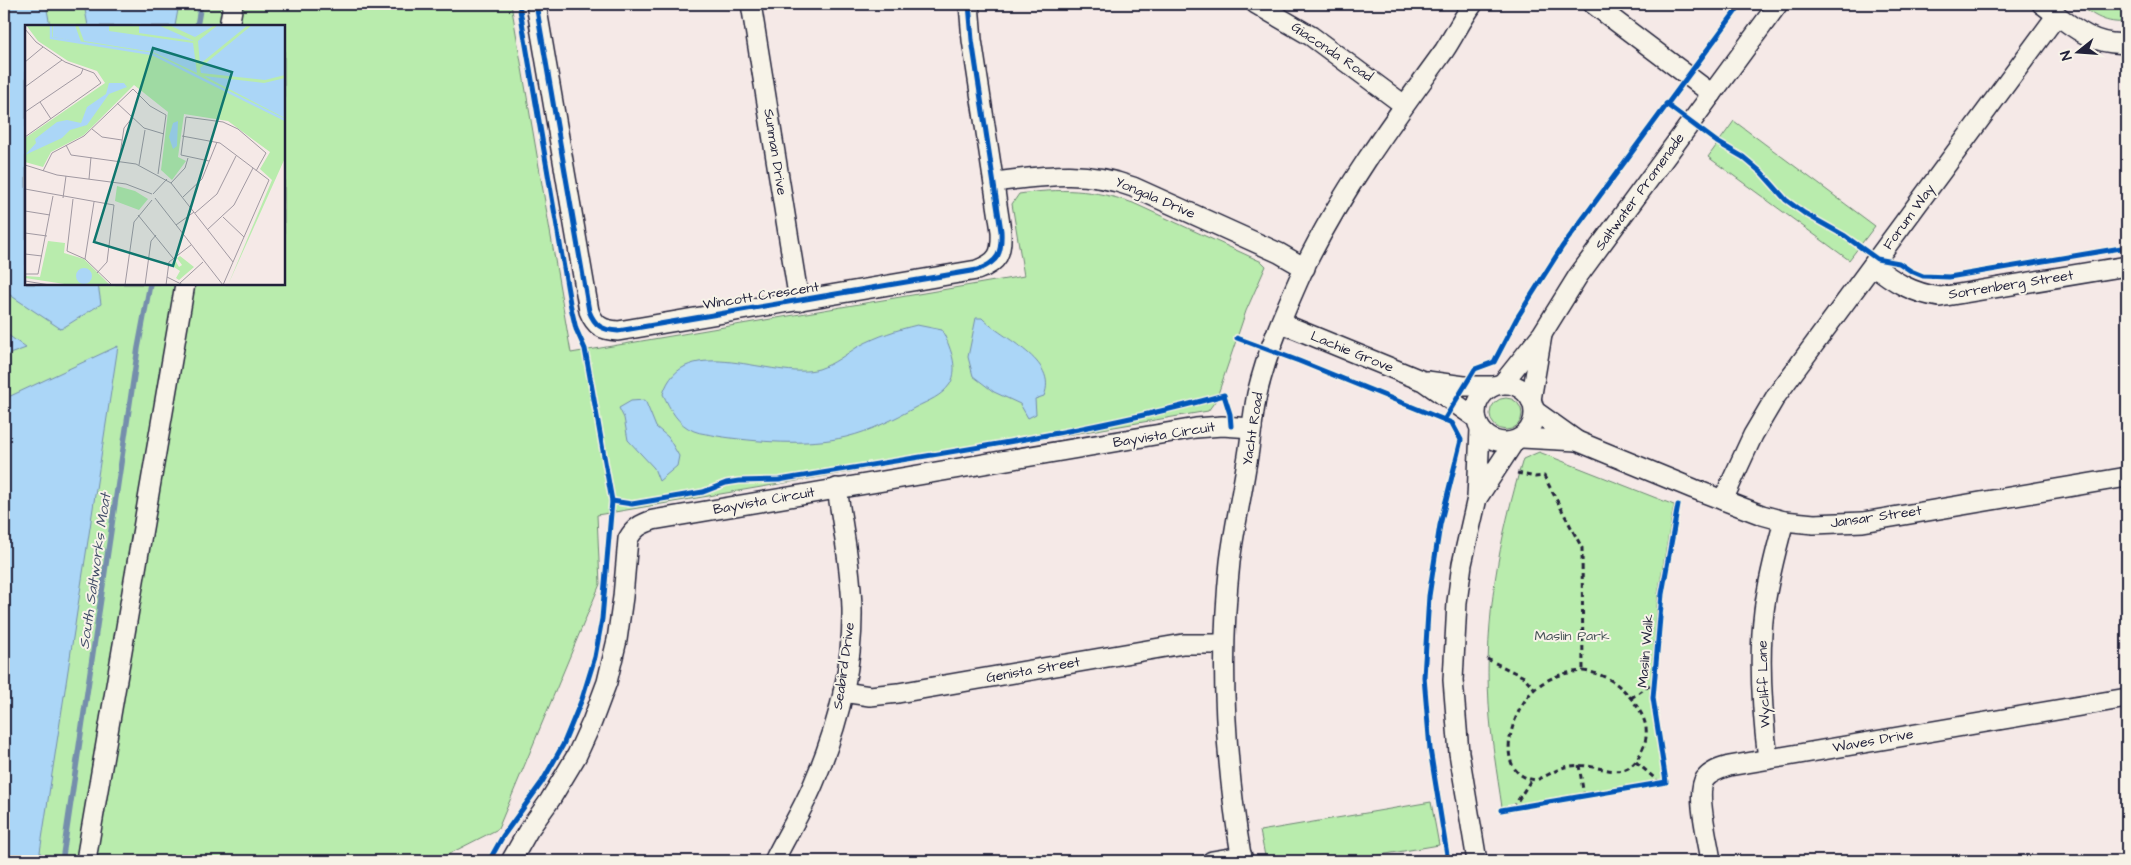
<svg xmlns="http://www.w3.org/2000/svg" width="2131" height="865" viewBox="0 0 2131 865" font-family="'Architects Daughter',sans-serif">
	<style>
		.green { fill: #b9ecad; stroke: #6e8774; fill-rule: evenodd }
		.water { fill: #abd6f7; stroke: #748eac }
		.lines { fill: none; stroke-linecap: round; stroke-linejoin: round }
		.stream { stroke: #748eac; stroke-width: 5.5 }
		.minor-casing { stroke: #22223b; stroke-width: 22 }
		.path { stroke: #22223b; stroke-width: 3; stroke-dasharray: 5 4; stroke-linecap: butt }
		.minor { stroke: #f7f3e8; stroke-width: 19 }
		.cycleway-casing { stroke: #f7f3e8; stroke-width: 8 }
		.cycleway { stroke: #0057b8; stroke-width: 5 }
		.labels { text-anchor: middle; dominant-baseline: central; stroke-width: 4; stroke-linejoin: round; paint-order: stroke }
		.street-label { font-size: 14px; fill: #22223b; stroke: #f7f3e8 }
		.park-label { font-size: 14px; fill: #485458; stroke: #f7f3e8 }
		.water-label { font-size: 15px; font-style: italic; fill: #444f6a; stroke: #f7f3e8 }
		.inset-river { fill: none; stroke: #abd6f7; stroke-width: 2.5 }
		.inset-road { fill: none; stroke: #a199a2; stroke-width: 1 }
		.view { fill: #0f766e; fill-opacity: 0.15; stroke: #0f766e; stroke-width: 2.5 }
		.inset-edge { fill: none; stroke: #22223b; stroke-width: 2.5 }
	</style>
	<rect width="100%" height="100%" fill="#f5e9e7"/>
	<filter id="ink" filterUnits="userSpaceOnUse"><feTurbulence type="fractalNoise" baseFrequency=".02" numOctaves="2"/><feDisplacementMap in="SourceGraphic" scale="10" xChannelSelector="R" yChannelSelector="G"/><feConvolveMatrix kernelMatrix="1 2 1 2 8 2 1 2 1" color-interpolation-filters="sRGB"/></filter>
	<g filter="url(#ink)">
		<!-- green -->
		<g class="green">
			<path d="M4 4H511L571 353 1024 276 1012 204 1019 194C1059 188 1094 189 1133 203L1262 262 1266 266 1246 311 1216 400 1208 411 597 515 600 584 498 829 443 857 451 861H4ZM26 26H284V284H26Z"/>
			<path d="M2078 4H2127V22C2106 24 2094 16 2078 4Z"/>
			<polygon points="1734,121 1875,226 1849,260 1708,157"/>
			<circle cx="1506" cy="414" r="16"/>
			<path d="M1539 452 1674 505 1658 594 1650 697 1664 779 1502 807C1497 773 1491 739 1489 704 1484 620 1499 539 1523 459Z"/>
			<polygon points="1431,802 1439,845 1345,861 1266,861 1260,831"/>
		</g>
		<!-- water -->
		<g class="water">
			<polygon points="4,4 46,4 50,26 26,26 26,284 98,284 101,304 61,329 4,291"/>
			<polygon points="84,4 179,4 175,26 88,26"/>
			<path d="M976 318H982C1002 339 1059 360 1044 396L1035 399 1036 414 1028 418 1020 404 994 392 973 376 968 357Z"/>
			<path d="M917 325 942 330C949 345 960 368 950 384 942 396 928 401 916 407 894 419 871 431 846 437 808 446 755 442 717 436 710 434 701 434 694 431 678 425 670 409 663 394 683 329 774 382 819 369 834 364 846 354 859 346 878 336 896 330 917 325Z"/>
			<polygon points="4,332 26,348 4,356"/>
			<polygon points="118,346 40,852 42,861 4,861 4,399"/>
			<polygon points="645,400 656,427 668,437 679,456 677,466 659,481 654,468 628,440 624,418 619,408 631,401"/>
		</g>
		<g class="lines">
			<!-- stream -->
			<g class="stream">
				<polyline points="197,26 201,4"/>
				<polyline points="64,861 63,855 138,348 150,284"/>
			</g>
			<!-- minor casing -->
			<g class="minor-casing">
				<g id="minor">
					<path d="M536 4 589 311C595 326 602 330 618 331L977 270C999 262 1002 253 1001 231L972 40 969 4"/>
					<polyline points="751,4 799,301"/>
					<polyline points="1256,4 1311,36 1404,105"/>
					<polyline points="1593,4 1712,94"/>
					<path d="M2042 4C2068 23 2092 47 2127 43"/>
					<polyline points="229,26 233,4"/>
					<path d="M994 182C1044 176 1084 169 1133 187L1279 253 1305 268"/>
					<path d="M1873 265C1894 282 1912 293 1940 297L2127 266"/>
					<polyline points="1281,323 1423,381 1476,418"/>
					<polyline points="1427,381 1464,386 1493,386"/>
					<circle cx="1505" cy="413" r="29"/>
					<polyline points="1502,384 1542,334 1578,276 1778,4"/>
					<polyline points="1531,400 1542,335"/>
					<polyline points="1535,411 1577,441 1694,489 1762,515 1784,521 1814,524 1863,522 2127,477"/>
					<polyline points="1522,438 1577,441"/>
					<polyline points="1478,497 1514,442"/>
					<polyline points="1723,500 1753,435 1776,396 2057,15"/>
					<polyline points="843,692 870,696 898,693 1183,644 1224,644"/>
					<path d="M1768 759C1762 711 1758 660 1764 611 1768 580 1776 550 1784 521"/>
					<polyline points="88,861 87,854 185,284"/>
					<path d="M511 861 528 831 550 800 577 755 592 722 607 682 617 640 623 597 628 539C634 528 641 524 653 520L1196 428 1222 426 1252 428"/>
					<path d="M774 861C787 834 804 808 815 780 837 728 853 667 852 609 851 569 843 529 837 488"/>
					<polyline points="1212,861 1242,856"/>
					<path d="M1242 861C1225 762 1219 663 1230 562 1234 530 1241 499 1246 467 1251 443 1252 418 1257 394 1267 351 1286 308 1304 268 1342 190 1393 121 1444 51 1454 36 1462 19 1473 4"/>
					<polyline points="1477,861 1459,753 1453,680 1457,602 1462,564 1477,498 1480,429"/>
					<path d="M1711 861C1709 844 1695 793 1705 779 1711 771 1720 769 1729 766L2127 698"/>
				</g>
			</g>
			<!-- path -->
			<g class="path">
				<polyline points="1517,473 1535,477 1544,476 1582,548 1583,671"/>
				<polyline points="1487,659 1524,677 1535,689"/>
				<path d="M1583 671C1605 673 1623 686 1636 705 1645 718 1650 731 1643 748 1627 789 1600 761 1571 766 1559 767 1548 776 1536 780 1489 775 1513 706 1537 687 1550 677 1566 672 1583 671Z"/>
				<polyline points="1631,698 1654,682"/>
				<polyline points="1636,762 1660,783"/>
				<polyline points="1579,765 1584,796"/>
				<polyline points="1513,808 1531,780"/>
			</g>
			<!-- minor -->
			<use href="#minor" class="minor"/>
			<!-- cycleway casing -->
			<g class="cycleway-casing">
				<g id="cycleway">
					<path d="M536 4 589 311C595 326 602 330 618 331L977 270C999 262 1002 253 1001 231L972 40 969 4"/>
					<polyline points="1666,104 1717,142 1743,157 1762,173 1786,200 1804,213 1845,236 1877,259 1899,263 1911,271 1923,276 1949,277 2127,247"/>
					<polyline points="1237,338 1299,361 1452,423 1461,440 1440,525 1429,596 1424,677 1430,749 1448,861"/>
					<polyline points="1444,420 1475,369 1494,362 1517,318 1562,247 1741,4"/>
					<path d="M612 501 632 504 703 492 726 483 739 481 779 480C928 455 1078 435 1224 395L1230 414 1231 426"/>
					<polyline points="1501,810 1666,782 1653,698 1662,594 1678,505"/>
					<polyline points="489,861 503,836 542,782 563,745 582,699 595,657 602,619 612,501 585,349 576,329 570,303 519,4"/>
				</g>
			</g>
			<!-- cycleway -->
			<use href="#cycleway" class="cycleway"/>
		</g>
	</g>
	<g class="labels">
		<!-- street labels -->
		<g class="street-label">
			<text transform="translate(1332 52) rotate(34)">Giaconda Road</text>
			<text transform="translate(775 152) rotate(81)">Sunman Drive</text>
			<text transform="translate(1640 192) rotate(-54)">Saltwater Promenade</text>
			<text transform="translate(1155 198) rotate(23)">Yongala Drive</text>
			<text transform="translate(1909 217) rotate(-54)">Forum Way</text>
			<text transform="translate(2011 285) rotate(-9)">Sorrenberg Street</text>
			<text transform="translate(761 296) rotate(-9)">Wincott Crescent</text>
			<text transform="translate(1352 352) rotate(22)">Lachie Grove</text>
			<text transform="translate(1253 429) rotate(-81)">Yacht Road</text>
			<text transform="translate(1164 435) rotate(-9)">Bayvista Circuit</text>
			<text transform="translate(764 501) rotate(-10)">Bayvista Circuit</text>
			<text transform="translate(1876 517) rotate(-8)">Jansar Street</text>
			<text transform="translate(1646 651) rotate(-85)">Maslin Walk</text>
			<text transform="translate(844 666) rotate(-82)">Seabird Drive</text>
			<text transform="translate(1033 670) rotate(-10)">Genista Street</text>
			<text transform="translate(1764 684) rotate(-92)">Wycliff Lane</text>
			<text transform="translate(1873 741) rotate(-10)">Waves Drive</text>
		</g>
		<!-- park labels -->
		<g class="park-label">
			<text x="1572" y="636">Maslin Park</text>
		</g>
		<!-- water labels -->
		<g class="water-label">
			<text transform="translate(95 571) rotate(-82)">South Saltworks Moat</text>
		</g>
	</g>
	<!-- overview -->
	<g transform="translate(25 25)">
		<rect width="260" height="260" fill="#f5e9e7"/>
		<path d="M1 0H260V133L203 260 247 155 235 144 245 127 203 96 159 89 153 132 161 136 147 155 136 145 143 87 109 60 59 110 26 127 18 142 0 137V113L80 58 72 46 43 36 13 16ZM92 161 110 166 123 174 114 185 90 176ZM23 216 40 218 39 228 59 234 85 260H46L0 253V251L15 252ZM155 231 169 242 154 255 151 253 155 246 146 240 150 235 154 242 157 240 152 233Z" fill="#b9ecad"/>
		<path d="M28 0H50L56 17 28 12ZM53 0H84V6L168 18 172 48 128 27 59 16ZM114 0H133L169 16 114 8ZM144 0H190L170 12ZM193 0H223L175 39 173 16ZM227 0H260V50L240 55 176 48 175 43ZM179 51 239 58 260 53V93ZM84 58H99L102 62 84 69 62 100 45 105 37 113 0 130 11 118 10 114 32 97 42 95 56 98 62 82 81 69ZM153 96 152 121 148 124 144 112 148 98ZM51 251a8 8 0 1 1 16 0a8 8 0 1 1-16 0Z" fill="#abd6f7"/>
		<path class="inset-river" d="M26 0V13L127 29 260 95"/>
		<path class="inset-road" d="M0 4 11 17 40 37 69 48 76 58 0 112M0 37 18 22M0 62 37 35M15 77 26 94M92 78 119 103 139 109M0 87 56 49 58 44M67 104 77 112 97 115M157 111 195 118 244 155 208 237M41 120 46 130 111 139 146 158 208 237 198 260M94 136 99 103 107 93M184 136 156 130 161 92 198 97 213 104 241 128 231 146M0 140 32 150 101 159 127 169M114 140 120 105M18 146 27 128 59 111 108 64 125 81 141 90 133 149M64 154 66 132M146 158 160 143 163 133M0 164 89 180 82 237 72 248M128 169 142 154M158 172 177 154 192 117M38 173 41 151M130 173 198 260M48 174 42 226 60 234 87 260M0 186 25 190M170 188 192 169 211 131M113 190 148 233M198 192 219 212M151 200 169 187M182 205 209 180 228 143M0 208 22 211M0 229 17 231M60 234 69 177M0 249H13L28 171M142 252 158 260M0 256 25 260M155 258 178 237M100 260 109 197 127 175M120 260 126 216 131 210M141 260 144 237 166 220"/>
		<path class="view" d="M128 23 207 47 148 241 69 217Z"/>
		<rect width="260" height="260" class="inset-edge"/>
	</g>
	<!-- margin -->
	<rect width="2131" height="865" fill="none" stroke="#f7f3e8" stroke-width="20"/>
	<rect x="10" y="10" width="2111" height="845" fill="none" stroke="#22223b" stroke-width="2" filter="url(#ink)"/>
	<!-- north arrow -->
	<g transform="translate(2078 52) rotate(253)" stroke="#f7f3e8" stroke-width="4" paint-order="stroke">
	<path d="M0-4L9 19L0 12L-9 19Z" fill="#22223b"/>
	<text y="-8" font-size="14" font-weight="bold" text-anchor="middle" fill="#22223b">N</text>
	</g>
</svg>
